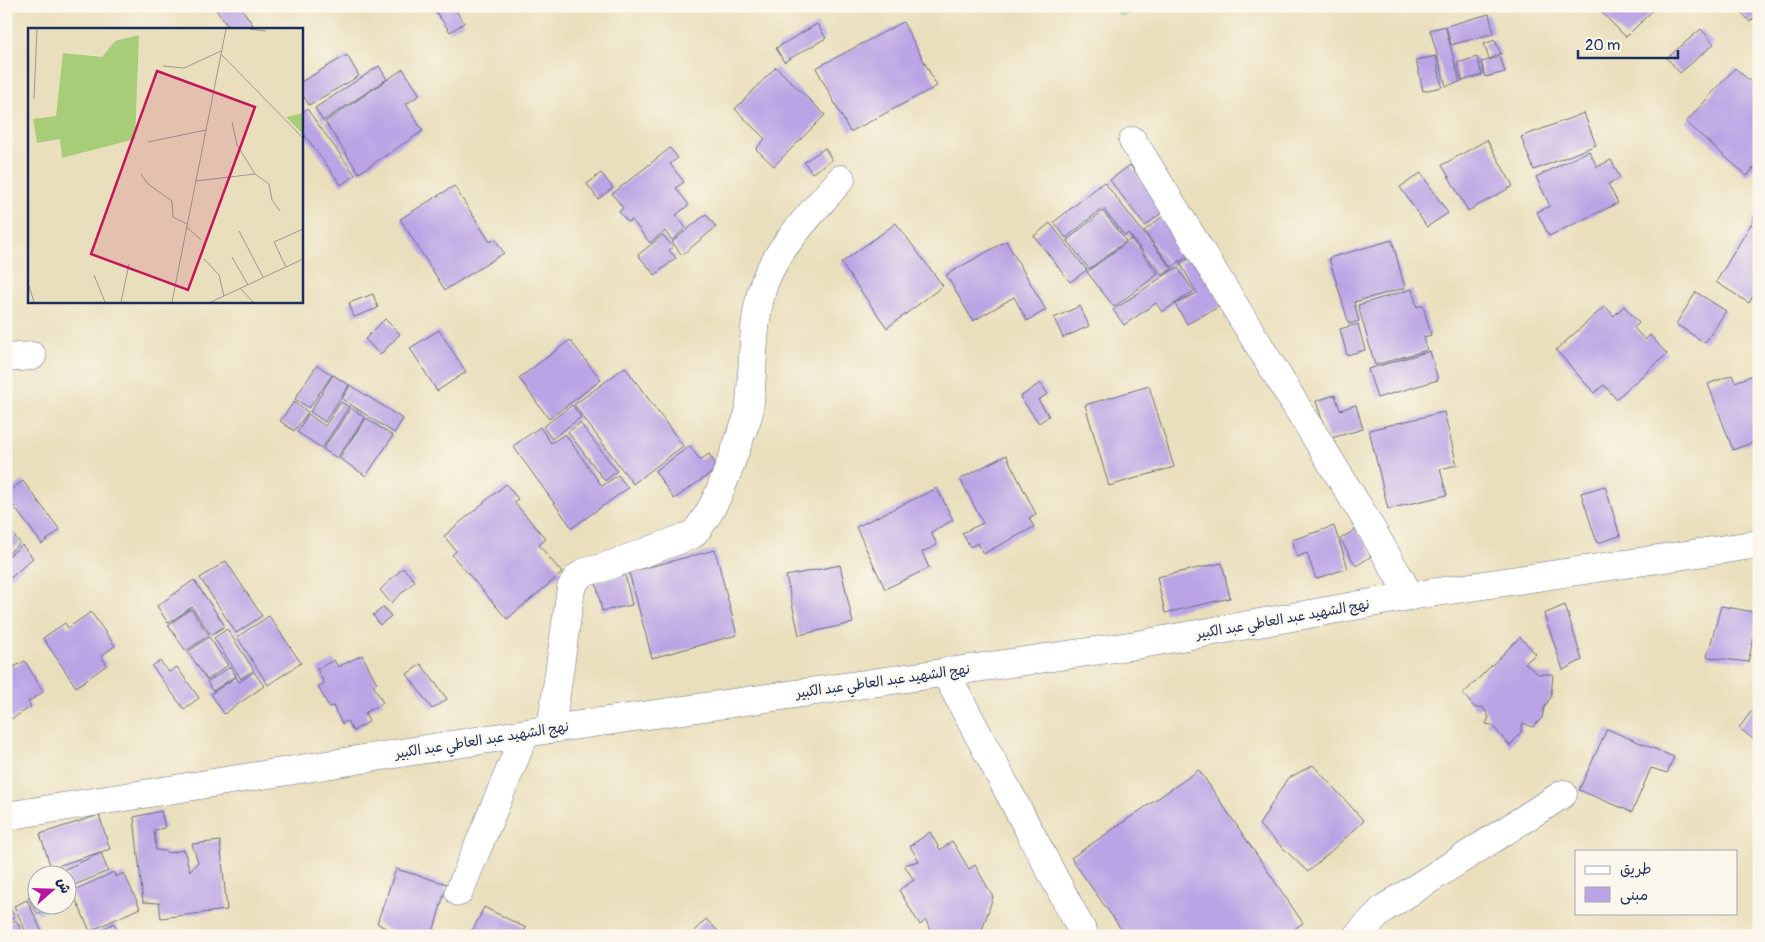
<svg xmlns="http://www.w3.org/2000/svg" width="1765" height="942" viewBox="0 0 1765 942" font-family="Pangolin,'Playpen Sans Arabic',sans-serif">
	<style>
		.green { fill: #a7cd78; stroke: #617e6b }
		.building { fill: #bba4e5 }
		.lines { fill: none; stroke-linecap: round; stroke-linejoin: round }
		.street-casing { stroke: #636d7f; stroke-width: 29 }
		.street { stroke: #fff; stroke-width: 28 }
		.labels { text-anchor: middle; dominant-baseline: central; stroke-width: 4.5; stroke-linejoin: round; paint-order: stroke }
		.street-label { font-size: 14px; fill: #1b2f5e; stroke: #fbf7ec }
		.inset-road { fill: none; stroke: #979996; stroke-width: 1 }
		.view { fill: #c2185b; fill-opacity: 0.15; stroke: #c2185b; stroke-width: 2.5 }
		.inset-edge { fill: none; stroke: #1b2f5e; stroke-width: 2.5 }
	</style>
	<rect width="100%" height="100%" fill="#fbf7ec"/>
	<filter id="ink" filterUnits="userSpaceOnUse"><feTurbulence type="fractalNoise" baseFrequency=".02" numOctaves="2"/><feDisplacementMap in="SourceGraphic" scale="10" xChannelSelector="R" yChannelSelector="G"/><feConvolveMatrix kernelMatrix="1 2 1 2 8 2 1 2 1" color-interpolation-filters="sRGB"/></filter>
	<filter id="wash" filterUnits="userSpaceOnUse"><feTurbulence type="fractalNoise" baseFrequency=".0096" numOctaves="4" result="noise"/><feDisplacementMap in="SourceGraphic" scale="20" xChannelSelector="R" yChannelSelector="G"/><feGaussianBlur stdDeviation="1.12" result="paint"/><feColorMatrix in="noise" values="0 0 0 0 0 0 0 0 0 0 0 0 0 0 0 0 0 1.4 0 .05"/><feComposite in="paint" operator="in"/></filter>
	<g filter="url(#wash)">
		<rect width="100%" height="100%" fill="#eadfbc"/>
		<!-- green -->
		<polygon class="green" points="1113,6 1151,6 1120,16"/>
		<g id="blocks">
			<!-- building -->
			<g class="building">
				<polygon points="213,6 240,6 253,25 248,29 230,29"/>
				<polygon points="432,6 453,6 464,23 450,32"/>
				<polygon points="790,6 802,6 793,11"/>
				<polygon points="1595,6 1657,6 1626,37"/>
				<polygon points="1736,6 1759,6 1759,13 1750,22"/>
				<polygon points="1489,14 1494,33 1451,45 1446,26"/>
				<polygon points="903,22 937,86 850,132 816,68"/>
				<polygon points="817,24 826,38 784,62 776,48"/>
				<polygon points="1445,26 1460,82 1446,86 1430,30"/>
				<polygon points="1701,29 1714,44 1680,73 1667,58"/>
				<polygon points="1495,40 1501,54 1489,59 1484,44"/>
				<polygon points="347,55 359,76 309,105 301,92 301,82"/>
				<polygon points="1436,56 1442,87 1423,91 1416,60"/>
				<polygon points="1477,57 1482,75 1462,81 1457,63"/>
				<polygon points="1500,57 1505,72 1485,77 1481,62"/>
				<polygon points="379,66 387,79 323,121 315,108"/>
				<polygon points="776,67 825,115 774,166 756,149 765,139 735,109"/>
				<polygon points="1735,68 1759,89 1759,162 1747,176 1686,122"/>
				<polygon points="403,69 420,95 406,104 423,131 359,173 325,122"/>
				<polygon points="307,109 355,175 341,185 301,130 301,113"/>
				<polygon points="1584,113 1596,145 1534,170 1521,137"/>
				<polygon points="1487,140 1513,186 1468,211 1442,165"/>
				<polygon points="670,148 678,158 670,164 684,182 676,188 689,205 676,215 686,228 672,240 665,231 650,243 632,220 628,222 619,212 623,208 612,194"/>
				<polygon points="825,148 832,160 812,173 804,162"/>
				<polygon points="1589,151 1597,167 1611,160 1620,178 1608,184 1618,203 1549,236 1537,212 1550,206 1536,177"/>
				<polygon points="1130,165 1164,211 1145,226 1110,180"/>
				<polygon points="601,173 613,188 598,199 587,184"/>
				<polygon points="1421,173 1448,213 1427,227 1400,187"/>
				<polygon points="1104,182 1172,269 1162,276 1128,233 1125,236 1103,208 1066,238 1054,222"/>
				<polygon points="454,186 490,242 495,239 504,253 445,290 400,219"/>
				<polygon points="1759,210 1759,225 1752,221"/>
				<polygon points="1103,211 1126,241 1089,269 1067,240"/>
				<polygon points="706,214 716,227 682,255 672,242"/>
				<polygon points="1163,216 1191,253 1172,267 1144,231"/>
				<polygon points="896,223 943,286 887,328 841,263"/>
				<polygon points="1050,223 1087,270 1070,282 1034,236"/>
				<polygon points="1751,224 1759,229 1759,286 1749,303 1716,282"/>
				<polygon points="663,235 673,247 669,250 676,258 655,275 638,255"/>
				<polygon points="1131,239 1158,274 1114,307 1087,272"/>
				<polygon points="1392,240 1405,288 1354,302 1359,321 1349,324 1329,258"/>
				<polygon points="1006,241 1046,310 1027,321 1014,297 973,321 946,275"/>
				<polygon points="1195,255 1222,305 1187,324 1175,304 1197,293 1180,263"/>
				<polygon points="1177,267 1194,291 1162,312 1156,303 1124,325 1113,310"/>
				<polygon points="1412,289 1417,307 1423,305 1431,335 1424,337 1427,350 1375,365 1358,305"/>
				<polygon points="1696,292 1726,311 1705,343 1676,324"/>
				<polygon points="373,294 378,308 354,317 349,303"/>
				<polygon points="1080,306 1089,326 1063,338 1054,318"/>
				<polygon points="1605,306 1614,316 1624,306 1639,323 1634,328 1645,340 1650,335 1667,354 1616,399 1604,385 1594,393 1556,350"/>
				<polygon points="385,319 400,334 380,355 365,339"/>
				<polygon points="1358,324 1365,350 1347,355 1340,329"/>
				<polygon points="439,330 466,372 437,391 410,348"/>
				<polygon points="570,340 601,380 549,419 519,378"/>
				<polygon points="1430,351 1438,380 1377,398 1368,369"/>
				<polygon points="317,365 332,375 309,408 295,399"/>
				<polygon points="625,367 683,446 633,484 574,405"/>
				<polygon points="1759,373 1759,440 1733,450 1708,384 1732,375 1735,382"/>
				<polygon points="333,375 349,385 325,422 310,412"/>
				<polygon points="1040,383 1048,394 1038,400 1049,416 1039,423 1020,397"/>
				<polygon points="350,385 403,419 394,433 342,399"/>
				<polygon points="1149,386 1174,467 1109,486 1085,405"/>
				<polygon points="1335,395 1340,410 1356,405 1363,429 1328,439 1316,401"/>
				<polygon points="294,402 308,412 294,431 280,421"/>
				<polygon points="341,402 349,407 322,448 297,432 308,414 325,426"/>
				<polygon points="572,405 581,417 552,439 543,427"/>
				<polygon points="351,408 365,418 337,458 323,449"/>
				<polygon points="1444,412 1457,465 1440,469 1447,495 1388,509 1369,430"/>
				<polygon points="366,418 393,436 366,476 339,458"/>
				<polygon points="580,423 617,471 605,481 568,432"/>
				<polygon points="540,427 551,443 565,434 602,486 618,475 628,488 572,528 513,446"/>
				<polygon points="690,446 700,460 709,454 718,468 674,499 655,471"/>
				<polygon points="1006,455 1036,514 1029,518 1034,527 983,554 978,543 970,547 962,533 983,523 960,479"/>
				<polygon points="23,481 60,530 42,544 6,496 6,493"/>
				<polygon points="506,484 518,499 514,502 546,539 539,545 562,573 507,619 452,555 456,551 444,536"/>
				<polygon points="1605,486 1620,536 1597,543 1581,493"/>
				<polygon points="937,488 953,520 931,532 937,545 922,552 929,568 885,589 856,527"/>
				<polygon points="6,526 20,543 6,555"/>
				<polygon points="1334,526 1348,568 1316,579 1307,553 1297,557 1292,540"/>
				<polygon points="1356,529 1373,555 1356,566 1340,539"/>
				<polygon points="22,545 33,558 6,582 6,558"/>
				<polygon points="715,550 737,635 652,658 629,572"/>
				<polygon points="226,561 262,616 236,633 200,578"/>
				<polygon points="1222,563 1230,598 1165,613 1157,577"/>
				<polygon points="840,565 853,623 799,635 786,576"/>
				<polygon points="403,568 415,581 391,603 380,590"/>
				<polygon points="625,575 632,605 602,611 596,582"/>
				<polygon points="194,580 225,626 211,635 192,607 168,623 157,606"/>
				<polygon points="1565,605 1582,660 1563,670 1544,614"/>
				<polygon points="1721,606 1759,613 1748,662 1707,657"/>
				<polygon points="384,607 391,616 380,625 373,615"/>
				<polygon points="191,609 209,635 186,651 168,625"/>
				<polygon points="91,612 115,646 101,656 107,665 76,687 43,638 65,623 68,628"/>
				<polygon points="269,616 301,663 268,685 237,637"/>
				<polygon points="227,629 254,670 241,679 214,638"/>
				<polygon points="209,637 228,665 207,680 188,652"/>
				<polygon points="1520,637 1536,654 1525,663 1538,674 1553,674 1551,697 1544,708 1542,718 1533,727 1523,723 1521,732 1510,746 1492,725 1486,724 1489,717 1483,707 1475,708 1463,694"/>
				<polygon points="6,654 14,667 25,661 43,692 28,702 31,707 6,722"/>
				<polygon points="362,655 377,683 373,685 383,703 365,713 369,722 353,731 347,721 342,724 333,706 329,707 318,687 324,683 317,669 334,660 338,667"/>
				<polygon points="160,661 169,672 177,667 199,698 184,709 152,666"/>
				<polygon points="421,664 447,699 432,709 407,674"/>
				<polygon points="230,667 236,676 213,691 207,682"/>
				<polygon points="254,672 264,686 224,714 211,694 236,677 239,682"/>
				<polygon points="1759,701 1759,739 1757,742 1739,728"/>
				<polygon points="1607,729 1674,757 1667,773 1651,768 1632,812 1579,790"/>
				<polygon points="1313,765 1364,821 1308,872 1259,825 1287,779"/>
				<polygon points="1199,770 1303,923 1284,936 1126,936 1071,858"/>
				<polygon points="161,811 165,828 154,830 156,850 166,851 168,853 184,850 190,871 198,862 192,844 220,841 227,910 161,918 159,903 143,902 134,817"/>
				<polygon points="99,815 110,849 51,868 40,834"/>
				<polygon points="930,832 940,850 952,841 969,869 975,865 993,897 980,936 962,936 952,932 947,936 932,936 926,920 920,925 899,890 914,880 904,865 919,861 910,846"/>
				<polygon points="101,853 108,871 70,887 68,881 68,874 65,874 63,870"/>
				<polygon points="396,869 447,884 432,936 405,936 390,931 377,923"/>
				<polygon points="114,872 115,877 124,873 140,908 90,931 72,891"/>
				<polygon points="38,893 38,904 56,904 38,914 28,898"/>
				<polygon points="27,900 44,936 28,936 14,906"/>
				<polygon points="6,901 15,917 6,921"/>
				<polygon points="484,907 526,928 521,936 470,936"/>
				<polygon points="706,919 720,933 718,936 689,936"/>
				<polygon points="16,920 24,936 6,936 6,925"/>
				<polygon points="114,923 121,936 104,936 101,930"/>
				<polygon points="98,929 102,936 86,936"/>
			</g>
		</g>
	</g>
	<g filter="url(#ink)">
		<use href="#blocks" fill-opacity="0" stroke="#636d7f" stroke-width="1"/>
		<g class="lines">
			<!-- street casing -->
			<g class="street-casing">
				<g id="street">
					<polyline points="1133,141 1361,511 1410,596"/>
					<polyline points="6,358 32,356"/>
					<polyline points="945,672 1085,936"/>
					<path d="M551 729 571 588 577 578 585 572 602 568 692 535C715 513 728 470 739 440 742 431 747 421 749 412 754 372 751 329 762 290 772 252 815 210 841 179"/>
					<polyline points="6,816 551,729 1136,645 1410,596 1759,544"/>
					<polyline points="459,892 525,734"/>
					<polyline points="1357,936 1383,909 1563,794"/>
				</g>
			</g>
			<!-- street -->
			<use href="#street" class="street"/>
		</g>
	</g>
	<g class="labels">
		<!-- street labels -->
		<g class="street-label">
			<text transform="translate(1283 619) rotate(-10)">نهج الشهيد عبد العاطي عبد الكبير</text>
			<text transform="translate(883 681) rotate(-8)">نهج الشهيد عبد العاطي عبد الكبير</text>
			<text transform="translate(482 740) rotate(-9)">نهج الشهيد عبد العاطي عبد الكبير</text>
		</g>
	</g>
	<!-- overview -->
	<g transform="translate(28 28)">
		<rect width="275" height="275" fill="#eadfbc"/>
		<path d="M111 7 107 111 34 130 32 111 9 115 5 91 28 88 35 25 74 29 87 13ZM275 85V106L258 89Z" fill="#a7cd78"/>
		<path class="inset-road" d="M221 1 238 3M193 26 275 110M135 38 156 40 193 23M6 71 9 1M204 94 209 117 227 146M120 114 178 102M113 146 120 156 144 173 145 189 159 196M168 153 227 146 241 156 244 172 252 183M159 199 173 212M211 203 235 249M204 229 220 257M176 231 191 247 196 268M258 239 246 214 275 201M66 247 77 274M0 255 6 274M212 260 225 274M93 274 101 236M144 274 198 1M183 274 275 231"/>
		<path class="view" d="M129 43 227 79 160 262 63 226Z"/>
		<rect width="275" height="275" class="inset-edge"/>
	</g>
	<!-- margin -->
	<rect width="1765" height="942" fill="none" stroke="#fbf7ec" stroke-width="25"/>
	<!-- legend -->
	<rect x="1575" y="850" width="162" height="65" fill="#fbf7ec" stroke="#a1a7b3"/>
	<rect x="1585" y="866" width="25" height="8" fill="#ffffff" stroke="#a1a7b3"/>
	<text x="1620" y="874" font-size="15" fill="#1b2f5e">طريق</text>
	<rect x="1585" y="887" width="25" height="15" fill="#bba4e5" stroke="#a1a7b3"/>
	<text x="1620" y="900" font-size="15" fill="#1b2f5e">مبنى</text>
	<!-- north arrow -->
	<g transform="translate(52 890) rotate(70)"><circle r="24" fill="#fbf7ec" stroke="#a1a7b3"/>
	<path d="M0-4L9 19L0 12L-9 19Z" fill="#b5179e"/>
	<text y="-8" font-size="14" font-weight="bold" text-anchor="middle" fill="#1b2f5e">ش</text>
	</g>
	<!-- scale -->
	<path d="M1578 50v8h100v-8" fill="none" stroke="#1b2f5e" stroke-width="2.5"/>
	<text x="1585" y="50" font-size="15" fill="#1b2f5e" stroke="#fbf7ec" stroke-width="4" paint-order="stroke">20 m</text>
</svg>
